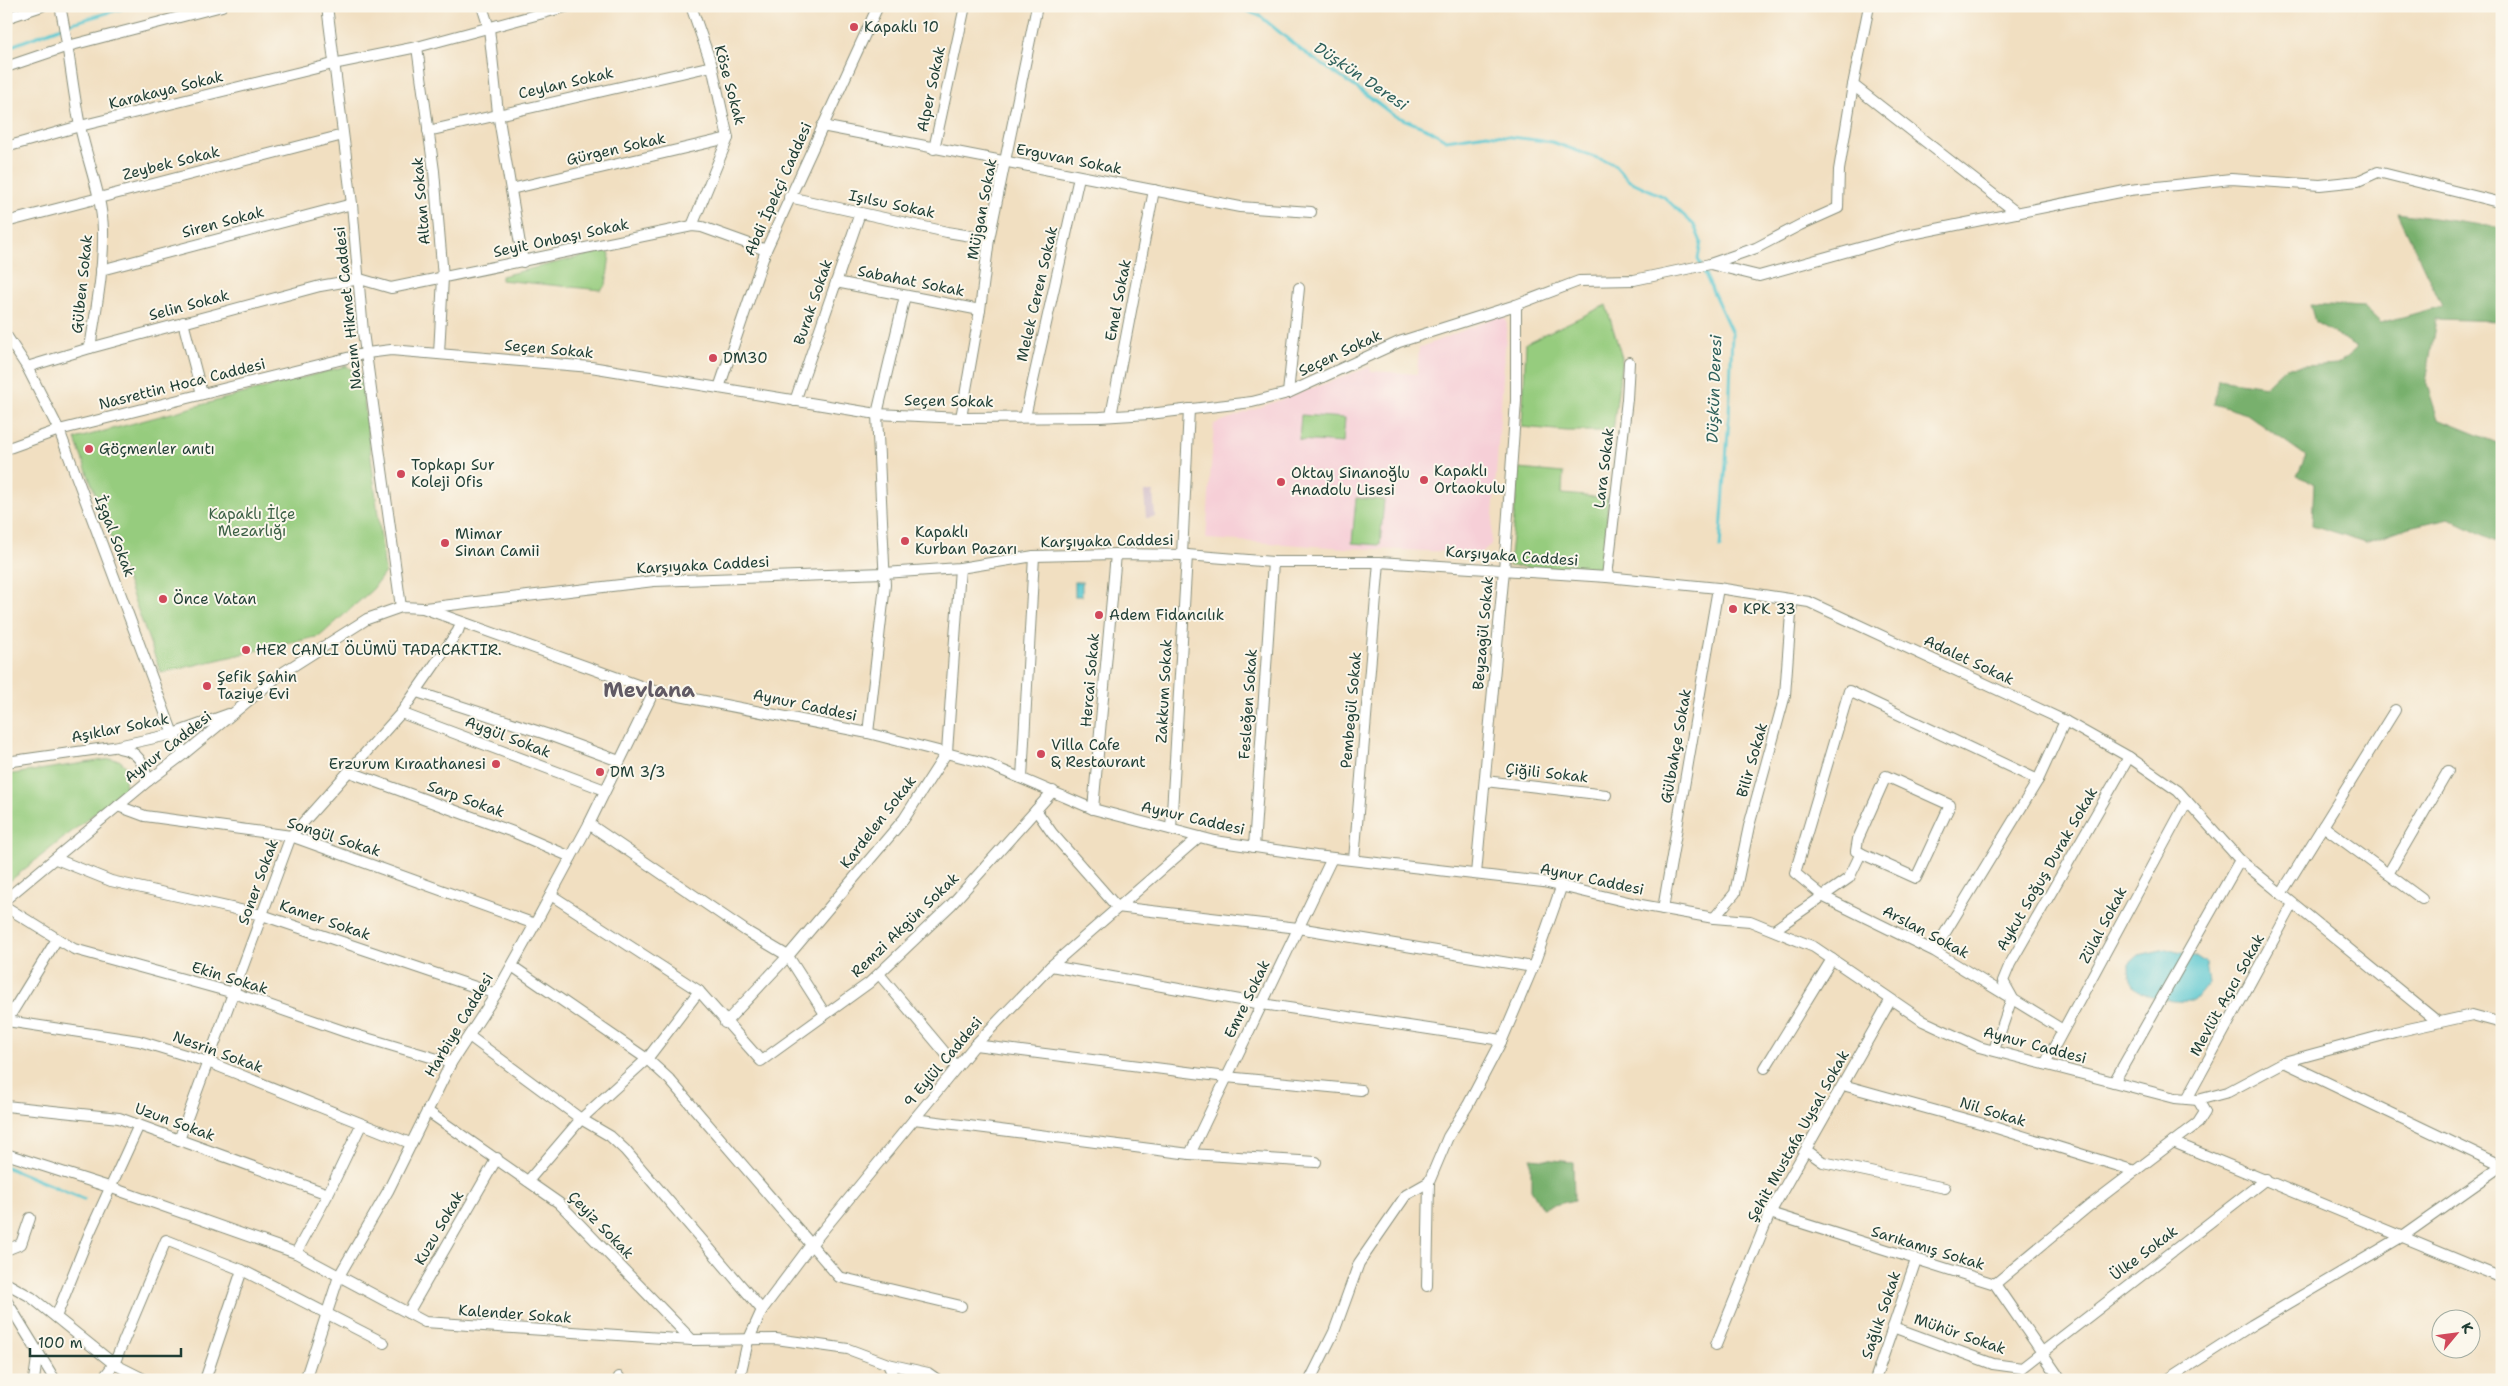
<svg xmlns="http://www.w3.org/2000/svg" width="2508" height="1386" viewBox="0 0 2508 1386" font-family="'Shantell Sans',sans-serif">
	<style>
		.built { fill: #f6cfd7 }
		.industrial { fill: #d1bdc9 }
		.green { fill: #96cc7e; stroke: #5a8459 }
		.forest { fill: #78b06d; stroke: #4c7650 }
		.water { fill: #5ac7d0; stroke: #3c8282 }
		.lines { fill: none; stroke-linecap: round; stroke-linejoin: round }
		.stream { stroke: #5ac7d0; stroke-width: 3 }
		.minor-casing { stroke: #888e7a; stroke-width: 12 }
		.minor { stroke: #fff; stroke-width: 10 }
		.poi-dot { fill: #d1495b; stroke: #fbf7ec; stroke-width: 2 }
		.labels { text-anchor: middle; dominant-baseline: central; stroke-width: 4; stroke-linejoin: round; paint-order: stroke }
		.poi-label { font-size: 15px; fill: #1f3d34; stroke: #fbf7ec; text-anchor: start }
		.street-label { font-size: 15px; fill: #1f3d34; stroke: #fbf7ec }
		.park-label { font-size: 15px; fill: #3d6146; stroke: #fbf7ec }
		.water-label { font-size: 16px; font-style: italic; fill: #2e605b; stroke: #fbf7ec }
		.district-label { font-size: 20px; font-weight: bold; fill: #615a64; stroke: #fbf7ec }
	</style>
	<rect width="100%" height="100%" fill="#fbf7ec"/>
	<filter id="ink" filterUnits="userSpaceOnUse"><feTurbulence type="fractalNoise" baseFrequency=".02" numOctaves="2"/><feDisplacementMap in="SourceGraphic" scale="10" xChannelSelector="R" yChannelSelector="G"/><feConvolveMatrix kernelMatrix="1 2 1 2 8 2 1 2 1" color-interpolation-filters="sRGB"/></filter>
	<filter id="wash" filterUnits="userSpaceOnUse"><feTurbulence type="fractalNoise" baseFrequency=".0096" numOctaves="4" result="noise"/><feDisplacementMap in="SourceGraphic" scale="20" xChannelSelector="R" yChannelSelector="G"/><feGaussianBlur stdDeviation="1.12" result="paint"/><feColorMatrix in="noise" values="0 0 0 0 0 0 0 0 0 0 0 0 0 0 0 0 0 1.4 0 .05"/><feComposite in="paint" operator="in"/></filter>
	<g filter="url(#wash)">
		<rect width="100%" height="100%" fill="#f1dfc1"/>
		<!-- built -->
		<polygon class="built" points="1499,316 1505,318 1507,322 1491,544 1482,553 1347,548 1206,539 1214,424 1370,367 1371,371 1417,374 1419,348"/>
		<!-- industrial -->
		<polygon class="industrial" points="1144,492 1153,492 1155,517 1146,518"/>
		<!-- green -->
		<g class="green">
			<polygon points="605,251 610,254 606,285 601,290 501,280 501,276"/>
			<polygon points="1606,305 1622,358 1613,431 1567,431 1522,427 1526,343"/>
			<polygon points="346,366 361,375 385,572 373,589 320,636 161,673 75,439"/>
			<polygon points="1301,415 1345,418 1343,443 1299,440"/>
			<polygon points="1519,469 1563,473 1562,494 1608,498 1605,558 1598,572 1509,566"/>
			<polygon points="1356,498 1384,500 1380,545 1352,543"/>
			<polygon points="111,759 119,760 126,766 125,789 6,884 6,775"/>
		</g>
		<!-- forest -->
		<g class="forest">
			<polygon points="2398,213 2502,228 2502,321 2436,319 2426,382 2438,419 2502,445 2502,544 2449,518 2409,527 2366,542 2312,525 2314,483 2297,476 2306,456 2247,414 2214,404 2218,379 2266,386 2286,367 2338,364 2358,347 2315,322 2310,304 2364,307 2381,323 2442,306"/>
			<polygon points="1531,1158 1573,1162 1574,1200 1542,1208 1531,1189"/>
		</g>
		<!-- water -->
		<g class="water">
			<rect x="1075" y="582" width="7" height="14"/>
			<path d="M2166 949 2197 957 2206 963 2209 983 2194 1001C2176 1002 2137 1001 2131 980 2129 975 2129 969 2129 964L2139 955Z"/>
		</g>
		<g class="lines">
			<!-- stream -->
			<g class="stream">
				<polyline points="1235,6 1260,16 1301,50 1364,93 1393,115 1430,130 1446,140 1487,134 1552,142 1614,164 1628,180 1664,197 1694,225 1701,242 1698,259 1732,333 1729,417 1720,548"/>
				<polyline points="6,48 72,23 131,6"/>
				<polyline points="6,1167 84,1199"/>
			</g>
		</g>
	</g>
	<g filter="url(#ink)">
		<g class="lines">
			<!-- minor casing -->
			<g class="minor-casing">
				<g id="minor">
					<path d="M60 6C69 46 72 87 80 126 87 161 102 195 103 230 104 270 96 309 90 348"/>
					<polyline points="327,6 352,204 363,332 401,607"/>
					<polyline points="482,6 489,28 498,113 523,262"/>
					<polyline points="691,6 712,66 728,138 692,226"/>
					<polyline points="6,18 42,6"/>
					<polyline points="417,47 434,171 443,277 439,354"/>
					<polyline points="6,67 68,46 222,6"/>
					<polyline points="1853,85 2017,213"/>
					<polyline points="822,126 1240,207 1311,212"/>
					<polyline points="428,131 712,66"/>
					<polyline points="6,147 80,126 333,64 417,47 569,6"/>
					<polyline points="934,149 965,6"/>
					<polyline points="511,189 728,138"/>
					<polyline points="789,197 947,232 989,239"/>
					<polyline points="6,222 343,135"/>
					<polyline points="1710,264 1759,276 1902,236 2130,190 2231,179 2320,185 2358,181 2378,172 2502,203"/>
					<polyline points="101,270 352,204"/>
					<polyline points="836,282 980,310"/>
					<polyline points="183,322 202,394"/>
					<polyline points="6,335 27,367 59,430 173,734 184,754"/>
					<polyline points="27,367 90,348 320,286 360,279 391,288 692,226 702,227 766,250"/>
					<polyline points="719,388 766,250 878,6"/>
					<polyline points="1288,393 1299,288"/>
					<polyline points="795,401 860,213"/>
					<polyline points="1111,416 1154,190"/>
					<polyline points="1025,417 1079,177"/>
					<polyline points="961,418 980,310 989,239 1037,6"/>
					<polyline points="6,449 59,430 367,353 391,350 591,367 877,414 961,418 1100,417 1149,414 1252,402 1288,393 1399,342 1516,305 1579,281 1634,280 1710,264 1756,248 1800,225 1838,208 1839,170 1853,85 1869,6"/>
					<polyline points="1182,555 1189,409"/>
					<polyline points="1607,577 1627,399 1629,362"/>
					<polyline points="425,608 654,581 884,573 960,568 1034,556 1116,554 1187,555 1273,562 1379,562 1607,577 1718,588 1809,602 2065,721 2129,757 2178,791 2240,860 2438,1022"/>
					<polyline points="417,692 546,734 619,761"/>
					<polyline points="401,713 605,790"/>
					<polyline points="868,733 885,585 877,414 905,296"/>
					<path d="M119 748C139 751 143 763 148 781"/>
					<polyline points="6,762 113,747 173,734 229,714"/>
					<polyline points="350,772 513,832 571,857"/>
					<polygon points="1886,776 1950,805 1916,878 1856,851 1858,839"/>
					<polyline points="1022,778 1034,556"/>
					<polyline points="2038,780 2065,721"/>
					<polyline points="1485,781 1606,795"/>
					<polyline points="118,806 145,816 291,836 535,924"/>
					<polyline points="1093,809 1116,554"/>
					<polyline points="1036,810 1052,833 1117,907 1298,928 1533,967"/>
					<polyline points="589,824 746,931 788,956 825,1014"/>
					<polyline points="2323,826 2422,899"/>
					<polyline points="1171,829 1187,555"/>
					<polyline points="1254,847 1273,562"/>
					<polyline points="56,859 111,881 262,915 496,994"/>
					<polyline points="1354,860 1379,562"/>
					<polyline points="1476,874 1504,570 1516,401 1516,305"/>
					<polyline points="2388,874 2448,771"/>
					<polyline points="2281,894 2395,710"/>
					<polyline points="551,895 699,991 761,1061 869,983 951,905 1053,791"/>
					<polyline points="6,899 148,781 184,754 282,673 367,619 401,607 423,608 654,691 868,733 985,763 1093,809 1215,841 1316,856 1543,882 1641,905 1714,918 1750,921 1814,947 1923,1021 1979,1047 2175,1098 2198,1100 2228,1092 2284,1062 2395,1032 2472,1015 2502,1023"/>
					<polyline points="6,907 74,949 234,993 346,1032 451,1063"/>
					<polyline points="1663,909 1718,588"/>
					<polyline points="1714,918 1735,893 1749,826 1785,695 1792,600"/>
					<polyline points="1774,930 1849,878 1861,853"/>
					<polyline points="1934,951 2038,780 1849,691 1795,873 1824,897 1934,951 2063,1030"/>
					<polyline points="512,966 647,1059 669,1079 839,1277 961,1306"/>
					<polyline points="1051,966 1262,1004 1502,1040"/>
					<polyline points="879,974 957,1067"/>
					<polyline points="2012,997 2003,981 2010,964 2129,757"/>
					<polyline points="7,1021 139,1041 208,1062 410,1143"/>
					<polyline points="6,1022 57,939"/>
					<polyline points="725,1023 788,956 904,819 947,752 960,568"/>
					<polyline points="469,1036 581,1119 610,1136 625,1150 762,1310"/>
					<polyline points="975,1045 1226,1077 1361,1090"/>
					<polyline points="1994,1050 2012,998"/>
					<polyline points="2284,1062 2502,1166"/>
					<polyline points="2045,1064 2187,801"/>
					<polyline points="1765,1068 1832,959"/>
					<polyline points="2114,1082 2240,860"/>
					<polyline points="1843,1085 1987,1125 2135,1171"/>
					<polyline points="2187,1099 2293,904"/>
					<polyline points="6,1106 119,1118 328,1194"/>
					<polyline points="427,1111 559,1203 692,1340"/>
					<polyline points="914,1119 1190,1154 1316,1162"/>
					<polyline points="179,1140 291,836 401,713 458,631 461,622"/>
					<polyline points="2173,1142 2502,1278"/>
					<polyline points="1806,1150 1823,1162 1945,1188"/>
					<polyline points="6,1154 112,1188 296,1253 425,1322 692,1340 776,1339 848,1349 888,1364 928,1373 938,1380"/>
					<polyline points="1190,1154 1332,858"/>
					<polyline points="528,1181 581,1119 647,1059 699,991"/>
					<polyline points="1770,1213 1995,1284 2061,1380"/>
					<polyline points="6,1250 21,1244 30,1218"/>
					<polyline points="296,1253 328,1194 361,1125"/>
					<polyline points="6,1283 31,1297 114,1364 146,1380"/>
					<polyline points="1995,1284 2089,1206 2198,1123 2205,1112 2198,1100"/>
					<polyline points="1427,1286 1429,1182 1448,1137 1468,1105 1502,1040 1533,967 1562,885"/>
					<polyline points="6,1300 55,1380"/>
					<polyline points="408,1313 497,1158"/>
					<polyline points="56,1317 90,1232 139,1125"/>
					<polyline points="1893,1327 1993,1364 2022,1368 2266,1179"/>
					<polyline points="1716,1345 1770,1213 1890,1001"/>
					<polyline points="888,1364 895,1380"/>
					<polyline points="34,1380 38,1351"/>
					<polyline points="102,1380 114,1364 166,1240 242,1270 384,1343"/>
					<polyline points="205,1380 242,1270"/>
					<polyline points="305,1380 339,1276 388,1191 451,1063 496,994 535,924 589,824 654,691"/>
					<polyline points="618,1380 619,1377"/>
					<polyline points="739,1380 748,1341 762,1310 810,1246 975,1045 1051,966 1199,837"/>
					<polyline points="1310,1380 1334,1332 1359,1263 1406,1195 1429,1182"/>
					<polyline points="1875,1380 1916,1260"/>
					<polyline points="2167,1380 2252,1325 2403,1236 2502,1166"/>
				</g>
			</g>
			<!-- minor -->
			<use href="#minor" class="minor"/>
		</g>
	</g>
	<!-- markers -->
	<g class="poi-dot">
		<circle cx="854" cy="27" r="5"/>
		<circle cx="713" cy="358" r="5"/>
		<circle cx="89" cy="449" r="5"/>
		<circle cx="401" cy="474" r="5"/>
		<circle cx="1424" cy="480" r="5"/>
		<circle cx="1281" cy="482" r="5"/>
		<circle cx="905" cy="541" r="5"/>
		<circle cx="445" cy="543" r="5"/>
		<circle cx="163" cy="599" r="5"/>
		<circle cx="1733" cy="609" r="5"/>
		<circle cx="1099" cy="615" r="5"/>
		<circle cx="246" cy="650" r="5"/>
		<circle cx="207" cy="686" r="5"/>
		<circle cx="1041" cy="754" r="5"/>
		<circle cx="496" cy="764" r="5"/>
		<circle cx="600" cy="772" r="5"/>
	</g>
	<g class="labels">
		<!-- poi labels -->
		<g class="poi-label">
			<text x="864" y="27">Kapaklı 10</text>
			<text x="723" y="358">DM30</text>
			<text x="99" y="449">Göçmenler anıtı</text>
			<text x="411" y="465">Topkapı Sur<tspan x="411" dy="17">Koleji Ofis</tspan></text>
			<text x="1434" y="471">Kapaklı<tspan x="1434" dy="17">Ortaokulu</tspan></text>
			<text x="1291" y="473">Oktay Sinanoğlu<tspan x="1291" dy="17">Anadolu Lisesi</tspan></text>
			<text x="915" y="532">Kapaklı<tspan x="915" dy="17">Kurban Pazarı</tspan></text>
			<text x="455" y="534">Mimar<tspan x="455" dy="17">Sinan Camii</tspan></text>
			<text x="173" y="599">Önce Vatan</text>
			<text x="1743" y="609">KPK 33</text>
			<text x="1109" y="615">Adem Fidancılık</text>
			<text x="256" y="650">HER CANLI ÖLÜMÜ TADACAKTIR.</text>
			<text x="217" y="677">Şefik Şahin<tspan x="217" dy="17">Taziye Evi</tspan></text>
			<text x="1051" y="745">Villa Cafe<tspan x="1051" dy="17">&amp; Restaurant</tspan></text>
			<text x="486" y="764" text-anchor="end">Erzurum Kıraathanesi</text>
			<text x="610" y="772">DM 3/3</text>
		</g>
		<!-- street labels -->
		<g class="street-label">
			<text transform="translate(566 83) rotate(-13)">Ceylan Sokak</text>
			<text transform="translate(730 85) rotate(75)">Köse Sokak</text>
			<text transform="translate(931 89) rotate(-78)">Alper Sokak</text>
			<text transform="translate(166 90) rotate(-14)">Karakaya Sokak</text>
			<text transform="translate(616 149) rotate(-13)">Gürgen Sokak</text>
			<text transform="translate(1069 159) rotate(11)">Erguvan Sokak</text>
			<text transform="translate(171 163) rotate(-14)">Zeybek Sokak</text>
			<text transform="translate(778 189) rotate(-66)">Abdi İpekçi Caddesi</text>
			<text transform="translate(421 201) rotate(-95)">Altan Sokak</text>
			<text transform="translate(892 204) rotate(12)">Işılsu Sokak</text>
			<text transform="translate(982 209) rotate(-79)">Müjgan Sokak</text>
			<text transform="translate(223 222) rotate(-15)">Siren Sokak</text>
			<text transform="translate(561 238) rotate(-12)">Seyit Onbaşı Sokak</text>
			<text transform="translate(911 281) rotate(11)">Sabahat Sokak</text>
			<text transform="translate(82 284) rotate(-84)">Gülben Sokak</text>
			<text transform="translate(1037 294) rotate(-77)">Melek Ceren Sokak</text>
			<text transform="translate(1118 300) rotate(-79)">Emel Sokak</text>
			<text transform="translate(813 302) rotate(-71)">Burak Sokak</text>
			<text transform="translate(189 305) rotate(-15)">Selin Sokak</text>
			<text transform="translate(348 308) rotate(-96)">Nazım Hikmet Caddesi</text>
			<text transform="translate(549 349) rotate(5)">Seçen Sokak</text>
			<text transform="translate(1340 353) rotate(-25)">Seçen Sokak</text>
			<text transform="translate(182 384) rotate(-14)">Nasrettin Hoca Caddesi</text>
			<text transform="translate(949 401) rotate(1)">Seçen Sokak</text>
			<text transform="translate(1604 468) rotate(-83)">Lara Sokak</text>
			<text transform="translate(115 536) rotate(69)">İşgal Sokak</text>
			<text transform="translate(1107 541) rotate(-1)">Karşıyaka Caddesi</text>
			<text transform="translate(1512 556) rotate(4)">Karşıyaka Caddesi</text>
			<text transform="translate(703 565) rotate(-3)">Karşıyaka Caddesi</text>
			<text transform="translate(1483 633) rotate(-85)">Beyzagül Sokak</text>
			<text transform="translate(1969 660) rotate(25)">Adalet Sokak</text>
			<text transform="translate(1090 680) rotate(-85)">Hercai Sokak</text>
			<text transform="translate(1164 691) rotate(-87)">Zakkum Sokak</text>
			<text transform="translate(1248 704) rotate(-86)">Fesleğen Sokak</text>
			<text transform="translate(805 705) rotate(12)">Aynur Caddesi</text>
			<text transform="translate(1351 710) rotate(-85)">Pembegül Sokak</text>
			<text transform="translate(120 728) rotate(-11)">Aşıklar Sokak</text>
			<text transform="translate(508 737) rotate(21)">Aygül Sokak</text>
			<text transform="translate(1676 746) rotate(-80)">Gülbahçe Sokak</text>
			<text transform="translate(168 747) rotate(-38)">Aynur Caddesi</text>
			<text transform="translate(1752 760) rotate(-74)">Bilir Sokak</text>
			<text transform="translate(1547 773) rotate(6)">Çiğili Sokak</text>
			<text transform="translate(466 799) rotate(20)">Sarp Sokak</text>
			<text transform="translate(1193 818) rotate(13)">Aynur Caddesi</text>
			<text transform="translate(878 822) rotate(-52)">Kardelen Sokak</text>
			<text transform="translate(334 837) rotate(18)">Songül Sokak</text>
			<text transform="translate(2047 869) rotate(-60)">Aykut Soğuş Durak Sokak</text>
			<text transform="translate(1592 879) rotate(12)">Aynur Caddesi</text>
			<text transform="translate(258 882) rotate(-70)">Soner Sokak</text>
			<text transform="translate(325 920) rotate(19)">Kamer Sokak</text>
			<text transform="translate(905 925) rotate(-44)">Remzi Akgün Sokak</text>
			<text transform="translate(2103 925) rotate(-62)">Zülal Sokak</text>
			<text transform="translate(1926 932) rotate(28)">Arslan Sokak</text>
			<text transform="translate(230 978) rotate(17)">Ekin Sokak</text>
			<text transform="translate(2227 995) rotate(-61)">Mevlüt Açıcı Sokak</text>
			<text transform="translate(1247 999) rotate(-64)">Emre Sokak</text>
			<text transform="translate(459 1025) rotate(-59)">Harbiye Caddesi</text>
			<text transform="translate(2035 1045) rotate(15)">Aynur Caddesi</text>
			<text transform="translate(218 1052) rotate(20)">Nesrin Sokak</text>
			<text transform="translate(943 1062) rotate(-50)">9 Eylül Caddesi</text>
			<text transform="translate(1993 1112) rotate(17)">Nil Sokak</text>
			<text transform="translate(175 1122) rotate(20)">Uzun Sokak</text>
			<text transform="translate(1798 1136) rotate(-61)">Şehit Mustafa Uysal Sokak</text>
			<text transform="translate(601 1225) rotate(46)">Çeyiz Sokak</text>
			<text transform="translate(439 1228) rotate(-60)">Kuzu Sokak</text>
			<text transform="translate(1928 1248) rotate(17)">Sarıkamış Sokak</text>
			<text transform="translate(2144 1253) rotate(-37)">Ülke Sokak</text>
			<text transform="translate(515 1314) rotate(4)">Kalender Sokak</text>
			<text transform="translate(1881 1315) rotate(-71)">Sağlık Sokak</text>
			<text transform="translate(1960 1334) rotate(19)">Mühür Sokak</text>
		</g>
		<!-- park labels -->
		<g class="park-label">
			<text x="252" y="514">Kapaklı İlçe<tspan x="252" dy="17">Mezarlığı</tspan></text>
		</g>
		<!-- water labels -->
		<g class="water-label">
			<text transform="translate(1361 76) rotate(34)">Düşkün Deresi</text>
			<text transform="translate(1714 389) rotate(-88)">Düşkün Deresi</text>
		</g>
		<!-- district labels -->
		<g class="district-label">
			<text x="649" y="690">Mevlana</text>
		</g>
	</g>
	<!-- margin -->
	<rect width="2508" height="1386" fill="none" stroke="#fbf7ec" stroke-width="25"/>
	<!-- north arrow -->
	<g transform="translate(2456 1334) rotate(61)"><circle r="24" fill="#fbf7ec" stroke="#a3ada2"/>
	<path d="M0-4L9 19L0 12L-9 19Z" fill="#d1495b"/>
	<text y="-8" font-size="14" font-weight="bold" text-anchor="middle" fill="#1f3d34">K</text>
	</g>
	<!-- scale -->
	<path d="M30 1348v8h151v-8" fill="none" stroke="#1f3d34" stroke-width="2.5"/>
	<text x="38" y="1348" font-size="15" fill="#1f3d34" stroke="#fbf7ec" stroke-width="4" paint-order="stroke">100 m</text>
</svg>
